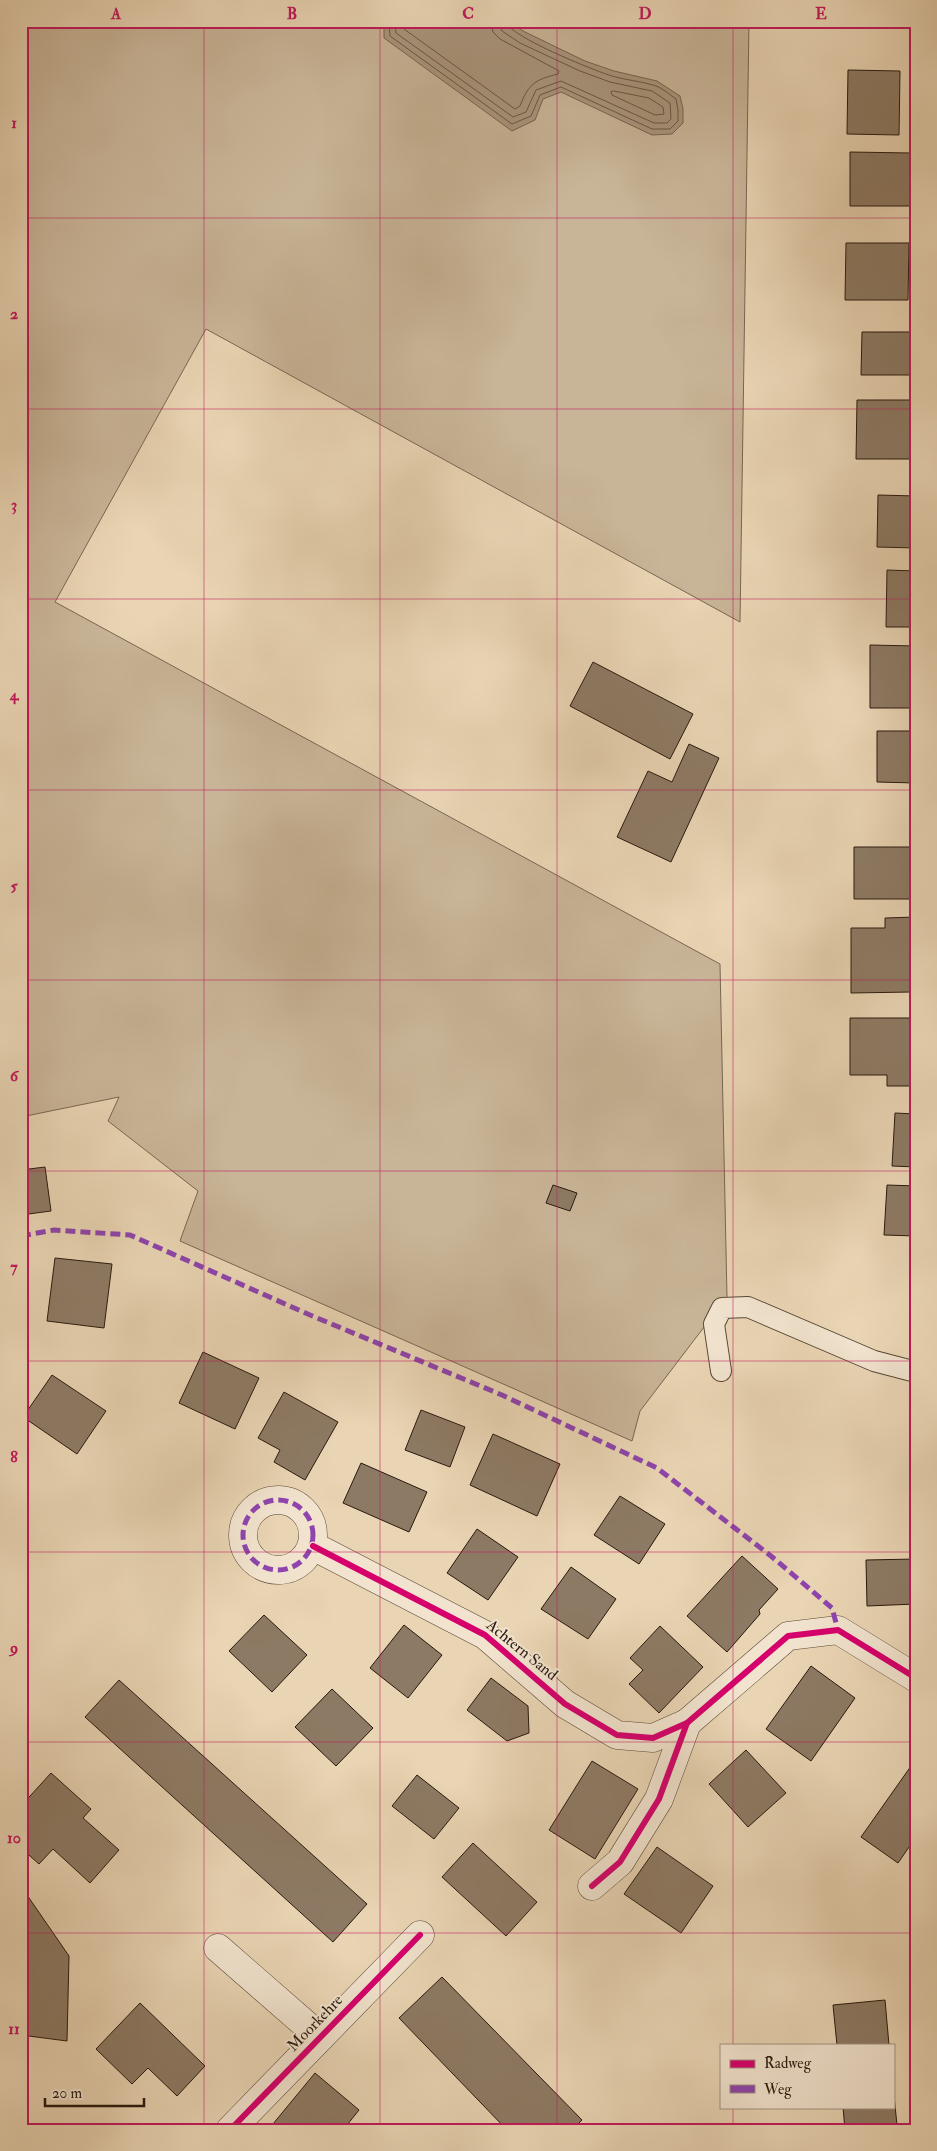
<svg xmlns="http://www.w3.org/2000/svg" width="937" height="2151" viewBox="0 0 937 2151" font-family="'IM FELL Double Pica',serif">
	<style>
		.green { fill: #c8b497; stroke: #786652 }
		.water { fill: #a8947b; stroke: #75634f }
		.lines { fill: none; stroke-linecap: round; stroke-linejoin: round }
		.shore { stroke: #685644; stroke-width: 1 }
		.building { fill: #8d7a64; stroke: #29190e }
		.service-casing { stroke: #594837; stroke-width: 22 }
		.minor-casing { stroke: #594837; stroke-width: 29 }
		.service { stroke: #f1e3ce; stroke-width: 20 }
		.minor { stroke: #f1e3ce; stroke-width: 28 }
		.quiet { stroke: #8e44ad; stroke-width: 5; stroke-dasharray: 10 5; stroke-linecap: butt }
		.cycleway-casing { stroke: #f1e3ce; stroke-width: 9 }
		.cycleway { stroke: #d6006c; stroke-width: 6 }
		.grid { fill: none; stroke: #c2185b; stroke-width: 1; stroke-opacity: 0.55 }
		.labels { text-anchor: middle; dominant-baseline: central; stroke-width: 4; stroke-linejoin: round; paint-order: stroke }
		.street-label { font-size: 16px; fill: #29190e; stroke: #f1e3ce }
		.neatline { fill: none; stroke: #c2185b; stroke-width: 2 }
		.grid-label { font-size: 16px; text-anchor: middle; font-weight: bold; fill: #c2185b }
	</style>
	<rect width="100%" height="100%" fill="#e9d4b3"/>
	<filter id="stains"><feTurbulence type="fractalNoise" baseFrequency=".004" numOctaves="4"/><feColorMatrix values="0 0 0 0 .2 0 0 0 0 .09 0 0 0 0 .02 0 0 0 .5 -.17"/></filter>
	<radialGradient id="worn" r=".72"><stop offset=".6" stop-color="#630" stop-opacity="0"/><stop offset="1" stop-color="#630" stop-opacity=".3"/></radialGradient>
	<!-- green -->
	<polygon class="green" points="21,21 749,21 740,622 206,329 55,602 720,964 727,1297 640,1411 632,1441 180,1241 198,1191 108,1121 119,1097 21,1117"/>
	<!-- water -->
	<polygon class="water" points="384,21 506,21 525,32 585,61 614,71 657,81 680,96 683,109 683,123 672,134 652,135 561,92 543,99 535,120 512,131 384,38"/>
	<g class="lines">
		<!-- shore -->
		<g class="shore">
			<path d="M389 21 390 36 512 124 531 116 540 95 561 87 652 129H670L678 121V110L676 99C669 94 661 87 653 85 640 81 625 80 612 76 595 71 506 35 505 21"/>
			<polyline points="395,21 396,33 513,117 526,112 536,90 561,81 654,123 667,123 671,119 670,103 652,91 610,82 580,71 520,43 502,31 498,21"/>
			<path d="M402 21 404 29 515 109 520 106C529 83 535 80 558 74L559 71 500 39 493 32 491 21"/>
			<polygon points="614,91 649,98 663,107 664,114 655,115 612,95 611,92"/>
		</g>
	</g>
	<!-- building -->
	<g class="building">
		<polygon points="848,70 900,71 899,135 847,134"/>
		<polygon points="850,152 911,153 910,206 850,206"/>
		<polygon points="846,243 909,243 908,300 845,300"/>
		<polygon points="862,332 916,332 916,375 861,375"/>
		<polygon points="857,400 916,400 916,459 856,459"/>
		<polygon points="878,495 916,496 916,548 877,547"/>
		<polygon points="887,570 916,571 916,627 886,627"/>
		<polygon points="870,645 916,646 916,708 870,708"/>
		<polygon points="593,662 693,714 670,759 570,706"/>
		<polygon points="877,731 916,731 916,783 877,782"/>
		<polygon points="689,744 719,758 671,862 617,837 648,771 672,782"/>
		<polygon points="854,847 914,847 915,899 854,899"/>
		<polygon points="916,917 916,954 911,955 911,992 851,993 851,928 885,928 885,918"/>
		<polygon points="850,1018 916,1018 916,1086 887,1086 887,1075 850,1075"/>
		<polygon points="895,1113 916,1114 916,1167 892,1166"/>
		<polygon points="45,1167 51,1211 21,1215 21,1170"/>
		<polygon points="553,1185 577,1193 570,1211 546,1203"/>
		<polygon points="887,1185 916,1186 916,1236 884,1235"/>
		<polygon points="55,1258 112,1264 104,1328 47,1321"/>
		<polygon points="203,1352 259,1378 235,1429 179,1403"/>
		<polygon points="52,1375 106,1411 77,1454 23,1417"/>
		<polygon points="284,1392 338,1422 305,1480 274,1462 280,1450 258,1438"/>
		<polygon points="421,1410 465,1427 450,1467 405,1450"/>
		<polygon points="493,1434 560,1464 537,1516 470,1485"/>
		<polygon points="361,1463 427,1492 409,1532 343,1503"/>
		<polygon points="620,1496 665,1524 639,1564 594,1535"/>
		<polygon points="477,1529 518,1557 488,1600 447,1573"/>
		<polygon points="742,1556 778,1589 759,1610 760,1614 727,1652 687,1616"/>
		<polygon points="916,1559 916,1604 867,1606 866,1560"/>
		<polygon points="571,1567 616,1599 588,1639 541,1609"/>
		<polygon points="264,1615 307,1655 272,1692 229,1651"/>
		<polygon points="404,1625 442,1655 408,1698 370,1668"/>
		<polygon points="660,1626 703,1667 659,1713 629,1684 643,1670 630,1658"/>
		<polygon points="811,1666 855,1698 811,1761 766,1729"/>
		<polygon points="491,1678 528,1706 529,1733 507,1741 467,1710"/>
		<polygon points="119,1680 367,1904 333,1942 85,1717"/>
		<polygon points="332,1689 373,1728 336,1766 295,1727"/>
		<polygon points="746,1750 786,1793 748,1827 709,1784"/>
		<polygon points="916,1759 916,1837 898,1863 861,1837"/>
		<polygon points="592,1761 638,1789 595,1859 549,1830"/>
		<polygon points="51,1773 91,1809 83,1818 119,1850 90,1883 53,1849 39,1864 21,1848 21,1806"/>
		<polygon points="417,1775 459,1808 434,1839 392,1806"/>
		<polygon points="473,1843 537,1902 506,1936 442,1877"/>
		<polygon points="657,1847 713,1886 681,1933 624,1894"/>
		<polygon points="27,1895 69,1956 67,2041 21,2035 21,1899"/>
		<polygon points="442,1977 582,2120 572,2130 507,2130 399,2018"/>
		<polygon points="885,2000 889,2045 837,2045 833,2005"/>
		<polygon points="140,2003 205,2066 177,2096 148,2068 132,2084 96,2049"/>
		<polygon points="315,2073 359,2110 343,2130 268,2130"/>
		<polygon points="893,2086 897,2125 845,2130 843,2107 893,2107"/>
	</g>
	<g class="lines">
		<!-- service casing -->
		<g class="service-casing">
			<polyline id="service" points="721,1371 714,1324 722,1308 748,1307 874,1361 916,1372"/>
		</g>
		<!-- minor casing -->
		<g class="minor-casing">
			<g id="minor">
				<circle cx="278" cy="1535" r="35"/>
				<polyline points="313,1546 485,1635 565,1704 617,1735 653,1738 687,1723"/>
				<polyline points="592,1886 620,1862 659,1799 687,1723 788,1636 838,1630 916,1678"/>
				<polyline points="218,1948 320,2037"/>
				<polyline points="230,2130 420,1935"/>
			</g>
		</g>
		<!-- service -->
		<use href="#service" class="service"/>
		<!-- minor -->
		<use href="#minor" class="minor"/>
		<!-- quiet -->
		<g class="quiet">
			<polyline points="21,1236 54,1230 130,1235 310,1315 502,1395 657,1468 771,1556 832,1608 838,1630"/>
			<circle cx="278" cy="1535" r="35"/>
		</g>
		<!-- cycleway casing -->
		<g class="cycleway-casing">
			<g id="cycleway">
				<polyline points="313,1546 485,1635 565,1704 617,1735 653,1738 687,1723"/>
				<polyline points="592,1886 620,1862 659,1799 687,1723 788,1636 838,1630 916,1678"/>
				<polyline points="230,2130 420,1935"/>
			</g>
		</g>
		<!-- cycleway -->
		<use href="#cycleway" class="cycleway"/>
	</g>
	<!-- grid -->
	<path class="grid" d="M204 21V2130M380 21V2130M557 21V2130M733 21V2045M21 218H916M21 409H916M21 599H916M21 790H916M21 980H916M21 1171H916M21 1361H916M21 1552H916M21 1742H916M21 1933H916M733 2107V2130"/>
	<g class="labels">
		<!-- street labels -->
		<g class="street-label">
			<text transform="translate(522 1650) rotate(39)">Achtern Sand</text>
			<text transform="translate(315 2023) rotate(-46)">Moorkehre</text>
		</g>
	</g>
	<!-- margin -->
	<rect width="937" height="2151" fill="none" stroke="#e9d4b3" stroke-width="55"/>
	<!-- legend -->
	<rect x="720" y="2044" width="175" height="65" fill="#f1e3ce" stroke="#a19281"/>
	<rect x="730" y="2060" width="25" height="8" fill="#d6006c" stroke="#a19281"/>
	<text x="764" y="2068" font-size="15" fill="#29190e">Radweg</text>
	<rect x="730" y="2085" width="25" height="8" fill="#8e44ad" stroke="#a19281"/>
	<text x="764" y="2094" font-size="15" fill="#29190e">Weg</text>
	<!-- scale -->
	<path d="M45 2098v8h99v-8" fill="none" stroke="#29190e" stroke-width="2.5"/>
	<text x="52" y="2098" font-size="15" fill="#29190e" stroke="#f1e3ce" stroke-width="4" paint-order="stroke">20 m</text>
	<rect x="28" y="28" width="882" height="2096" class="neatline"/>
	<g class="grid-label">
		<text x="116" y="19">A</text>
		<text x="292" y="19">B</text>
		<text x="468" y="19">C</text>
		<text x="645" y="19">D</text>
		<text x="821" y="19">E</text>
		<text x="14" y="128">1</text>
		<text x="14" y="319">2</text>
		<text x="14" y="510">3</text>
		<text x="14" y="700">4</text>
		<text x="14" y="891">5</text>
		<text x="14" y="1081">6</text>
		<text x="14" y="1272">7</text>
		<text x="14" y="1462">8</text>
		<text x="14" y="1653">9</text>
		<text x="14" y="1843">10</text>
		<text x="14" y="2034">11</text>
	</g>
	<rect width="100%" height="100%" filter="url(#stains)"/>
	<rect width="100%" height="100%" fill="url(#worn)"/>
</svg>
